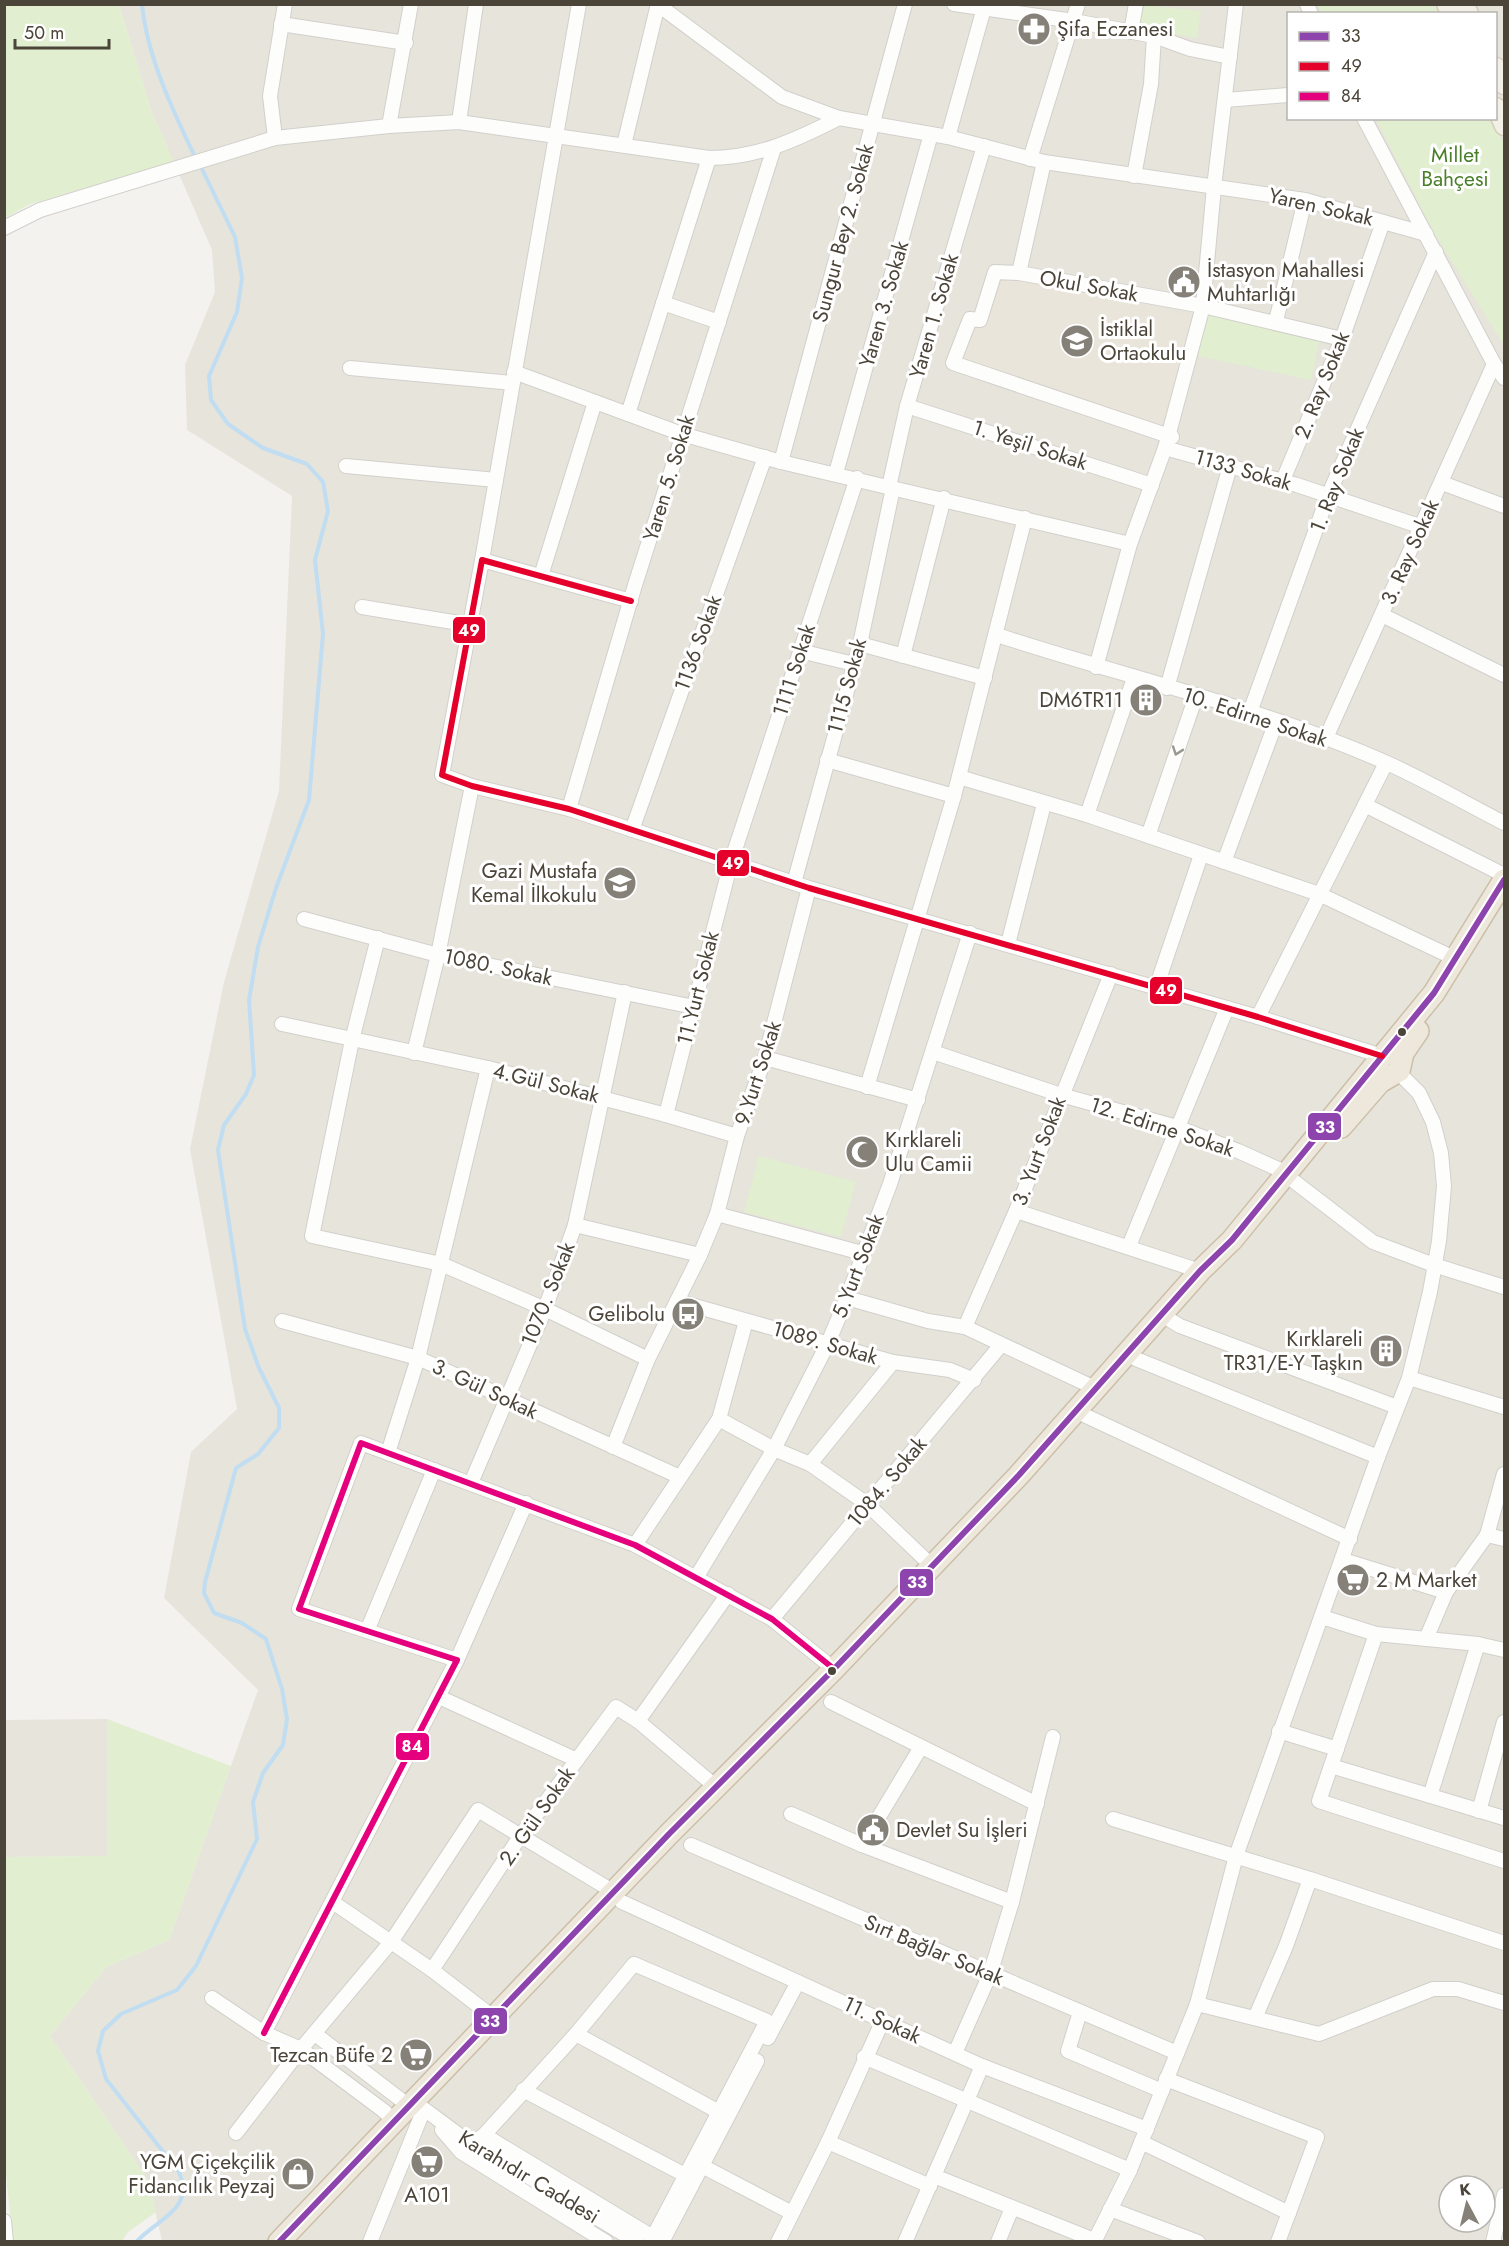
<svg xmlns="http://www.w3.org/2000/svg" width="1509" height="2246" viewBox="0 0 1509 2246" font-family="Jost,sans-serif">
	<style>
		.residential { fill: #e7e4dc; fill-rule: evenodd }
		.education { fill: #eae5da }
		.green { fill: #e1eecf }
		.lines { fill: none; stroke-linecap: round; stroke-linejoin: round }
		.stream { stroke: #c0ddf1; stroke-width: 4 }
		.minor-casing { stroke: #d2d0cb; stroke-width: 16 }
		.major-casing { stroke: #d6cebb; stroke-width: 21 }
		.highway-casing { stroke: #ccbfa9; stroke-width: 24 }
		.minor { stroke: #fdfdfc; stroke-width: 14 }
		.major { stroke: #f2efe6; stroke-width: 18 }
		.highway { stroke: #ede8db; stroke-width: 21 }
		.bus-1-casing { stroke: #fff; stroke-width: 10 }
		.bus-2-casing { stroke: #fff; stroke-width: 10 }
		.bus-3-casing { stroke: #fff; stroke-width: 10 }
		.bus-1 { stroke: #8e44ad; stroke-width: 6 }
		.bus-2 { stroke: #e4002b; stroke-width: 6 }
		.bus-3 { stroke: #e5007d; stroke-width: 6 }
		.oneway { stroke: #9b9791 }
		.bus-dot { fill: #4b4439; stroke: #fff; stroke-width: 2 }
		.labels { text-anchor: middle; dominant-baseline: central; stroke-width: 6; stroke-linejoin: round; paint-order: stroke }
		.poi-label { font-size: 21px; fill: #4b4439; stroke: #fff; text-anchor: start }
		.park-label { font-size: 21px; fill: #4a7f2a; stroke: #fff }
		.street-label { font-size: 21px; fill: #4b4439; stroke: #fff }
		.line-badge { stroke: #fff; stroke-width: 2 }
		.badge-label { font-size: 16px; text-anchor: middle; font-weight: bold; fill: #fff }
	</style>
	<rect width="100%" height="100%" fill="#f4f2ee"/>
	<!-- residential -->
	<g class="residential">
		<path d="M119 5H1504V2210L1497 2241H162L148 2180 50 2036 106 1967 169 1940 258 1690 164 1598 191 1452 237 1409 190 1149 224 982 279 791 292 496 187 430 185 365 215 292 212 250 151 110ZM1288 14H1496V118H1288ZM1449 2186H1485V2222H1449Z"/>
		<polygon points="107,1719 107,1856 5,1857 4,1720"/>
	</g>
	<!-- education -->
	<polygon class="education" points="995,272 1200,318 1169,434 953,363 970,319 980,320"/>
	<!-- green -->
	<g class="green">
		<polygon points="5,5 119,5 151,110 174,162 30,204 5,218"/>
		<polygon points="1143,5 1201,11 1197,38 1139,29"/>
		<polygon points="1317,5 1436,5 1440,13 1322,13"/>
		<polygon points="1376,119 1492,119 1504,144 1504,345 1434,233"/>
		<polygon points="1208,314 1320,338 1311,380 1198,356"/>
		<polygon points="759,1156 856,1182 841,1237 744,1212"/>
		<polygon points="107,1719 231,1766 169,1940 106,1967 50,2036 148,2180 156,2212 128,2232 122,2241 13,2241 4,2156 5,1857 107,1856"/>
	</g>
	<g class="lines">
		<!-- stream -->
		<g class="stream">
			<path d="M142 4C147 57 173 111 196 159"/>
			<path d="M136 2242C158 2218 195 2210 179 2172L106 2079 98 2051 103 2031 121 2014 177 1990 196 1966 257 1839 253 1802 263 1773 283 1745 287 1719 282 1689 266 1639 242 1623 214 1613 204 1593 205 1582 236 1468 258 1454 279 1428V1408L259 1368 245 1329 218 1150 224 1125 246 1094 254 1075 249 1000 258 947 276 888 309 800 323 634 315 560 328 511 323 482 307 464 263 448 228 424 211 400 209 376 237 312 242 278 235 237 200 165"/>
		</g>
		<!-- minor casing -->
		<g class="minor-casing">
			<g id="minor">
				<polyline points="657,4 782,97 839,118 948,137 1044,162 1305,200 1426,234"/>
				<polyline points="954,4 1074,21 1154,36 1190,49 1230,57"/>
				<polyline points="1307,4 1311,14"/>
				<polyline points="281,24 406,43"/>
				<polyline points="1131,32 1136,4"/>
				<polyline points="1225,100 1288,95"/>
				<polyline points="1364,118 1494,364 1504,378"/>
				<polyline points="459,122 476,4"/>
				<polyline points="389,126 411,4"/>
				<polyline points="948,137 984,8"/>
				<polyline points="275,138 270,96 285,4"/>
				<polyline points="624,145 658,4"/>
				<polyline points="1030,159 1078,4"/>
				<polyline points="1044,162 1019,273 1203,306 1342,339"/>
				<polyline points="1134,176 1151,84 1154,36"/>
				<path d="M4 228 40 210 275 138 389 126 459 122 709 158C757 158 796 140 839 118"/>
				<polyline points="1019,273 995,272 980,320 970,319 953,363 1172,437"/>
				<polyline points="663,303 719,322"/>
				<polyline points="1276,321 1305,200"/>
				<polyline points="350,368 512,383"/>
				<polyline points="514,372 682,434 781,462 1130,544"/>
				<polyline points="907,406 1152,485"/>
				<polyline points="628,414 709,158"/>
				<polyline points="1165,448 1297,485 1422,527"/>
				<polyline points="781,462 905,4"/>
				<polyline points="346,466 496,480"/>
				<polyline points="836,473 931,134"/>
				<polyline points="1283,480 1342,339 1383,222"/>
				<polyline points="1442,483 1504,506"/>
				<polyline points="889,487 907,406 984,146"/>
				<polyline points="482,560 579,4"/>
				<polyline points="541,576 595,402"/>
				<polyline points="631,601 482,560 442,775 472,786 569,809 809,888 1258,1017 1382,1056"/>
				<polyline points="362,607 471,625"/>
				<polyline points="1382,615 1504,675"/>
				<path d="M997 635C1125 677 1264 708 1387 763 1427 781 1465 803 1504 823"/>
				<polyline points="860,644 985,678"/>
				<polyline points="800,651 854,664"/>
				<polyline points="903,656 944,498"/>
				<polyline points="1096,667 1130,544 1165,448 1203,306 1214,187 1236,4"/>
				<polyline points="1167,688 1230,466"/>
				<polyline points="1250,712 1328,496 1436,252"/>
				<polyline points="1325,740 1494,364"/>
				<polyline points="827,760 954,796"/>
				<polyline points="959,777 1087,815 1319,894 1456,959"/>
				<polyline points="1365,805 1504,875"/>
				<polyline points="569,809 635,585 774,148"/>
				<polyline points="1087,815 1134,678"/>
				<polyline points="632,830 765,457"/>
				<polyline points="1148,836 1196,696"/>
				<polyline points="1224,862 1276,722"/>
				<polyline points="794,883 860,644 893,488"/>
				<polyline points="304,919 438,955 694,1007"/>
				<polyline points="378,938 352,1040 312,1236 441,1264 545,1309 648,1359"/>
				<polyline points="1008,944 1044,804"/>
				<polyline points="1156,988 1201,855"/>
				<polyline points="1258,1017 1386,763"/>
				<polyline points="282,1024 488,1068 666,1115 737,1136"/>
				<polyline points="933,1052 1061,1095 1177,1127 1238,1151 1278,1169 1373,1242 1434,1265 1504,1287"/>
				<polyline points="414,1053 438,955 472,786"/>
				<polyline points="765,1058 918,1100"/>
				<polyline points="867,1087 954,796 1025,518"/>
				<polyline points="666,1115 731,862 857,478"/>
				<polyline points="1016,1211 1200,1271"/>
				<polyline points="717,1214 862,1253"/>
				<polyline points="575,1225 700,1255"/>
				<polyline points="1129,1246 1227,1008"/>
				<polyline points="847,1298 928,1321 965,1327 1097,1389"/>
				<polyline points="677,1301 893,1362 950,1370 974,1380"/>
				<polyline points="1162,1315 1180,1326 1397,1407"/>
				<polyline points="282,1321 418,1358 680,1477"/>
				<polyline points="965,1327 1016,1211 1111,974"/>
				<polyline points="1136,1359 1378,1457"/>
				<polyline points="1409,1378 1504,1407"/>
				<polyline points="1086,1416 1350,1539"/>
				<polyline points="719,1419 774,1449 810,1464 867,1504 931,1565"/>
				<polyline points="613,1447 648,1359 700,1255 717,1214 737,1136 765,1058 809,888"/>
				<polyline points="388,1453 418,1358 488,1068"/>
				<polyline points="810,1464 893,1362"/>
				<polyline points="1504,1474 1487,1535 1504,1539"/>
				<polyline points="471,1483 545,1309 575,1225 625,992"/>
				<polyline points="635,1545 719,1419 746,1321"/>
				<polyline points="1343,1560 1446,1592 1426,1639"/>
				<polyline points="697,1576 774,1449 828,1343 847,1298 890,1184 970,933"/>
				<polyline points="1446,1592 1487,1535"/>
				<polyline points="1322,1617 1376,1634 1478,1644 1504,1650"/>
				<polyline points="772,1619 1001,1345"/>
				<polyline points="367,1631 434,1470"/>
				<polyline points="1376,1634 1319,1801 1504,1861"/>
				<polyline points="457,1660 526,1503"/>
				<polyline points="439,1697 577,1760"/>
				<polyline points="831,1702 1037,1804"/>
				<polyline points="638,1721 728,1594"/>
				<polyline points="1279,1731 1337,1749"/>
				<polyline points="1331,1766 1504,1818"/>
				<polyline points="1430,1796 1478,1644"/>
				<polyline points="1479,1811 1504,1722"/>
				<polyline points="791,1814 862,1845 1012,1902"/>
				<polyline points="1113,1819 1310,1879 1504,1943"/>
				<polyline points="691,1845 1177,2053"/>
				<polyline points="862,1845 921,1747"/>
				<polyline points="622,1902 982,2066 1147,2129"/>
				<polyline points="334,1903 432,1970"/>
				<polyline points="212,1998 264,2033 301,2049 384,2111 395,2122"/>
				<polyline points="1197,2004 1319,2034 1433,1989 1458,1989 1504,2003"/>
				<polyline points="1080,2012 1068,2051 1162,2091"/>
				<polyline points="493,2017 432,1970 519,1838 616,1707 638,1721 716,1787"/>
				<polyline points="1255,2018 1286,1946 1310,1879"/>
				<polyline points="883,2020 828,2142 930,2186"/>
				<polyline points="264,2033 457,1660 299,1609 361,1443 635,1545 772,1619 834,1669"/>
				<polyline points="315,2034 409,2106"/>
				<polyline points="576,2034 719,2112"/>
				<polyline points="768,2038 798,1982"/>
				<polyline points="955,2053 990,1974 1012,1902 1053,1737"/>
				<polyline points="864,2057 1130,2170"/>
				<polyline points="1166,2079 1317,2137 1278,2242"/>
				<polyline points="523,2090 685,2175"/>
				<polyline points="442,2130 461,2152 606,2242"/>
				<polyline points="236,2133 301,2049 391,1942 478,1810 614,1892"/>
				<polyline points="1141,2142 1289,2213"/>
				<polyline points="473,2143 484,2135 576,2034 634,1964 767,2021 653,2237 484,2135"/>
				<polyline points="702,2166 792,2213"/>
				<polyline points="934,2176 1094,2240"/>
				<polyline points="1110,2209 1198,2242"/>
				<polyline points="4,2221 6,2242"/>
				<polyline points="370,2242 424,2109 459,2135 637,2242"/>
				<polyline points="662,2242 757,2061"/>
				<polyline points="778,2242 828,2142"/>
				<polyline points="905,2242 982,2066"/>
				<polyline points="998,2242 1012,2208"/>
				<polyline points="1094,2242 1130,2170 1197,2004 1236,1856 1378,1457 1409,1378 1430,1292 1439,1241 1444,1186 1441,1153 1433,1122 1419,1093 1398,1072"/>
				<polyline points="1493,2242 1504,2195"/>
			</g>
		</g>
		<!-- major casing -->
		<g class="major-casing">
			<g id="major">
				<polyline points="1446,4 1451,14"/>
				<polyline points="1465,4 1469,14"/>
				<polyline points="1496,67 1504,85"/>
				<polyline points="1496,107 1504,126"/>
			</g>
		</g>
		<!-- highway casing -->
		<g class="highway-casing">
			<g id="highway">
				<polyline points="1341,1127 1380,1082 1399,1071 1403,1053 1418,1031"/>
				<polyline points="279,2242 669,1834 834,1669 1019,1475 1200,1271 1232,1240 1434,993 1504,880"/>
			</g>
		</g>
		<!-- minor -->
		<use href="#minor" class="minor"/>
		<!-- major -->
		<use href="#major" class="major"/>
		<!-- highway -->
		<use href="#highway" class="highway"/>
		<!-- bus-1 casing -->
		<g class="bus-1-casing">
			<polyline id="bus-1" points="279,2242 669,1834 834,1669 1019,1475 1200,1271 1232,1240 1434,993 1504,880"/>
		</g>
		<!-- bus-2 casing -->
		<g class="bus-2-casing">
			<polyline id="bus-2" points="631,601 482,560 442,775 472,786 569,809 809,888 1258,1017 1382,1056"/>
		</g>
		<!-- bus-3 casing -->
		<g class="bus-3-casing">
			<polyline id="bus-3" points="264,2033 457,1660 299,1609 361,1443 635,1545 772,1619 834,1669"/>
		</g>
		<!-- bus-1 -->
		<use href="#bus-1" class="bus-1"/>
		<!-- bus-2 -->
		<use href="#bus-2" class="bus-2"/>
		<!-- bus-3 -->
		<use href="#bus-3" class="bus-3"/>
	</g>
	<!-- one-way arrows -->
	<defs><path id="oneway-chevron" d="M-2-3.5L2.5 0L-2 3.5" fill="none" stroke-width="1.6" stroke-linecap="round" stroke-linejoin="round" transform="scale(1.5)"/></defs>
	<use class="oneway" href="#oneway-chevron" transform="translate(1177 751) rotate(109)"/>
	<!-- icons -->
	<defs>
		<g id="pharmacy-disc" transform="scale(1.725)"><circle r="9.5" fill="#868178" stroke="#fff"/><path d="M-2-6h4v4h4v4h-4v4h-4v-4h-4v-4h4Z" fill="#fff"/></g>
		<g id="civic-disc" transform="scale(1.725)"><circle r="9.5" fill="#868178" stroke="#fff"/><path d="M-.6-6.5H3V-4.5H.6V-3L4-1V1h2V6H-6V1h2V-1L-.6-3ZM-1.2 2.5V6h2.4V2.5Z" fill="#fff"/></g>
		<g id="school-disc" transform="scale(1.725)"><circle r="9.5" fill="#868178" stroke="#fff"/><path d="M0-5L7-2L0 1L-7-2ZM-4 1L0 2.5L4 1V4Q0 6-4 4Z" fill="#fff"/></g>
		<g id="building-disc" transform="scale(1.725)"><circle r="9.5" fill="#868178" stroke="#fff"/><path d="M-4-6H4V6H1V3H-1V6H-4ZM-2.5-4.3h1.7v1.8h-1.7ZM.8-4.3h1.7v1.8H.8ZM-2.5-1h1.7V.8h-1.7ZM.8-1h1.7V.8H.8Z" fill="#fff"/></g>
		<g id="mosque-disc" transform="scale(1.725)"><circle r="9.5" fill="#868178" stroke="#fff"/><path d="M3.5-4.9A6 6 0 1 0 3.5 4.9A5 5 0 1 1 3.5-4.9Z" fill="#fff"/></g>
		<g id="bus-disc" transform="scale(1.725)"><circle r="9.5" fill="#868178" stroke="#fff"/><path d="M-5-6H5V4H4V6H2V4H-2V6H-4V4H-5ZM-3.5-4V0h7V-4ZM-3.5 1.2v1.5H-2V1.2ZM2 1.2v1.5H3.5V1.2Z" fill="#fff"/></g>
		<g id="supermarket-disc" transform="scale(1.725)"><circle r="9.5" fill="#868178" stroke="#fff"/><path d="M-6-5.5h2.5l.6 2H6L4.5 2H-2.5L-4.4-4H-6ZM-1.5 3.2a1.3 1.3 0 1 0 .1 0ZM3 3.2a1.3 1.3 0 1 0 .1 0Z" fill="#fff"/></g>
		<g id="shop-disc" transform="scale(1.725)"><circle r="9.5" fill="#868178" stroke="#fff"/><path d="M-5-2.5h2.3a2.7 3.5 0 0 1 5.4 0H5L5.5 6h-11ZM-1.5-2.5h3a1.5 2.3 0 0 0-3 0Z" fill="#fff"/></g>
	</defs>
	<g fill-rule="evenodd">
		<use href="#pharmacy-disc" x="1034" y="29"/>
		<use href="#civic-disc" x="1184" y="282"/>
		<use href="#school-disc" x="1077" y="341"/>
		<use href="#building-disc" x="1146" y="700"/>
		<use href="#school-disc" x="620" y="883"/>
		<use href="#mosque-disc" x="862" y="1152"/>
		<use href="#bus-disc" x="688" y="1314"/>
		<use href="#building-disc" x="1386" y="1351"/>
		<use href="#supermarket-disc" x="1353" y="1580"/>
		<use href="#civic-disc" x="873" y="1830"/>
		<use href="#supermarket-disc" x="416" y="2055"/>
		<use href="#supermarket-disc" x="427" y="2162"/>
		<use href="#shop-disc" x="298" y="2174"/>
	</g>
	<!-- markers -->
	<g class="bus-dot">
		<circle cx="1402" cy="1032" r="5"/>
		<circle cx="832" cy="1671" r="5"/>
	</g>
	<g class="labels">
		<!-- poi labels -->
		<g class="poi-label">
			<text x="1057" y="29">Şifa Eczanesi</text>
			<text x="1207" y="270">İstasyon Mahallesi<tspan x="1207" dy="24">Muhtarlığı</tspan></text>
			<text x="1100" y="329">İstiklal<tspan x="1100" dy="24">Ortaokulu</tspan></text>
			<text x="1123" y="700" text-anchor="end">DM6TR11</text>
			<text x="597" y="871" text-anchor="end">Gazi Mustafa<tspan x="597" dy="24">Kemal İlkokulu</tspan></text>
			<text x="885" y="1140">Kırklareli<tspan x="885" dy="24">Ulu Camii</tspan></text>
			<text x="665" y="1314" text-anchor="end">Gelibolu</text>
			<text x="1363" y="1339" text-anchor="end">Kırklareli<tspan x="1363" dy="24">TR31/E-Y Taşkın</tspan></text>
			<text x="1376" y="1580">2 M Market</text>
			<text x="896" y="1830">Devlet Su İşleri</text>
			<text x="393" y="2055" text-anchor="end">Tezcan Büfe 2</text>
			<text x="275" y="2162" text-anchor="end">YGM Çiçekçilik<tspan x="275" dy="24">Fidancılık Peyzaj</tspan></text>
			<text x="427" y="2195" text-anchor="middle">A101</text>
		</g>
		<!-- park labels -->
		<g class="park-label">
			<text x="1455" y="155">Millet<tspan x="1455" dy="24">Bahçesi</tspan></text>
		</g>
		<!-- street labels -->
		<g class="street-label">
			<text transform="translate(1321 207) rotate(13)">Yaren Sokak</text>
			<text transform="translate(843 233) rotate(-75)">Sungur Bey 2. Sokak</text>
			<text transform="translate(1089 286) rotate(10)">Okul Sokak</text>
			<text transform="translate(884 304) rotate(-74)">Yaren 3. Sokak</text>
			<text transform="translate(934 316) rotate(-74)">Yaren 1. Sokak</text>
			<text transform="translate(1322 385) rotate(-68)">2. Ray Sokak</text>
			<text transform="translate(1030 445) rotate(18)">1. Yeşil Sokak</text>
			<text transform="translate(1243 470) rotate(16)">1133 Sokak</text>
			<text transform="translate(669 478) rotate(-73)">Yaren 5. Sokak</text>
			<text transform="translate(1337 480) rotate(-68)">1. Ray Sokak</text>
			<text transform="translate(1410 552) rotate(-66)">3. Ray Sokak</text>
			<text transform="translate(698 643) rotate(-70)">1136 Sokak</text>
			<text transform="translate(794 670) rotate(-72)">1111 Sokak</text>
			<text transform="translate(847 686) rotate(-75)">1115 Sokak</text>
			<text transform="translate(1255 717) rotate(18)">10. Edirne Sokak</text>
			<text transform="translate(498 967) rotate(12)">1080. Sokak</text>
			<text transform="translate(698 988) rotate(-76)">11.Yurt Sokak</text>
			<text transform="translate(758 1073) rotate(-72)">9.Yurt Sokak</text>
			<text transform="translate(546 1083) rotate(14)">4.Gül Sokak</text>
			<text transform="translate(1162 1127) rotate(18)">12. Edirne Sokak</text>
			<text transform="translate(1039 1151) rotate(-69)">3. Yurt Sokak</text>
			<text transform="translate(858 1266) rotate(-69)">5.Yurt Sokak</text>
			<text transform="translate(548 1294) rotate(-68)">1070. Sokak</text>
			<text transform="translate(825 1343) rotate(16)">1089. Sokak</text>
			<text transform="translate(485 1389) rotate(25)">3. Gül Sokak</text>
			<text transform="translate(887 1482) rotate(-50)">1084. Sokak</text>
			<text transform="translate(537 1816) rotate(-55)">2. Gül Sokak</text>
			<text transform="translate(934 1950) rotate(23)">Sırt Bağlar Sokak</text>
			<text transform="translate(882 2020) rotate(25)">11. Sokak</text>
			<text transform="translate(529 2177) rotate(31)">Karahıdır Caddesi</text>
		</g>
	</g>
	<g class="line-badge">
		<rect x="452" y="616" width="34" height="28" rx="6" fill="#e4002b"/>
		<rect x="716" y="849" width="34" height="28" rx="6" fill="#e4002b"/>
		<rect x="1149" y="976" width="34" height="29" rx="6" fill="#e4002b"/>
		<rect x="1307" y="1112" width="35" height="29" rx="6" fill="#8e44ad"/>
		<rect x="899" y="1568" width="35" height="29" rx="6" fill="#8e44ad"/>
		<rect x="395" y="1732" width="35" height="29" rx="6" fill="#e5007d"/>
		<rect x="473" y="2007" width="35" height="28" rx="6" fill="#8e44ad"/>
	</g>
	<g class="badge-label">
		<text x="469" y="636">49</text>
		<text x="733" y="869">49</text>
		<text x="1166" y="996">49</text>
		<text x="1325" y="1133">33</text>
		<text x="917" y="1588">33</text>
		<text x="412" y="1752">84</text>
		<text x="490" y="2027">33</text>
	</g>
	<!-- border -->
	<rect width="1509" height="2246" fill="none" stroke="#4b4439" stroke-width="12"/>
	<!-- legend -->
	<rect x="1287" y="12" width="210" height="108" fill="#ffffff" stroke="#b7b4b0" stroke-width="1.5"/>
	<rect x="1299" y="32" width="30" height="9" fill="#8e44ad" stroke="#b7b4b0" stroke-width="1.5"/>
	<text x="1341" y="42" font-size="18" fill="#4b4439">33</text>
	<rect x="1299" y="62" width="30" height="9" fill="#e4002b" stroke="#b7b4b0" stroke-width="1.5"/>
	<text x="1341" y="72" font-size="18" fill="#4b4439">49</text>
	<rect x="1299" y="92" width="30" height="9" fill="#e5007d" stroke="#b7b4b0" stroke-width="1.5"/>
	<text x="1341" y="102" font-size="18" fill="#4b4439">84</text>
	<!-- north arrow -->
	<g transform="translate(1467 2204) rotate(353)"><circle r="28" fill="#ffffff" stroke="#b7b4b0" stroke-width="1.5"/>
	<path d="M0-4.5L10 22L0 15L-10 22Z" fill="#868178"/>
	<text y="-9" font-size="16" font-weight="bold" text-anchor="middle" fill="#4b4439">K</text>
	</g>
	<!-- scale -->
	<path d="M15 39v9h94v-9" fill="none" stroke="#4b4439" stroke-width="3"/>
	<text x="24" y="39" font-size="18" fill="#4b4439" stroke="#ffffff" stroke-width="4.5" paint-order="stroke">50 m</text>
</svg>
